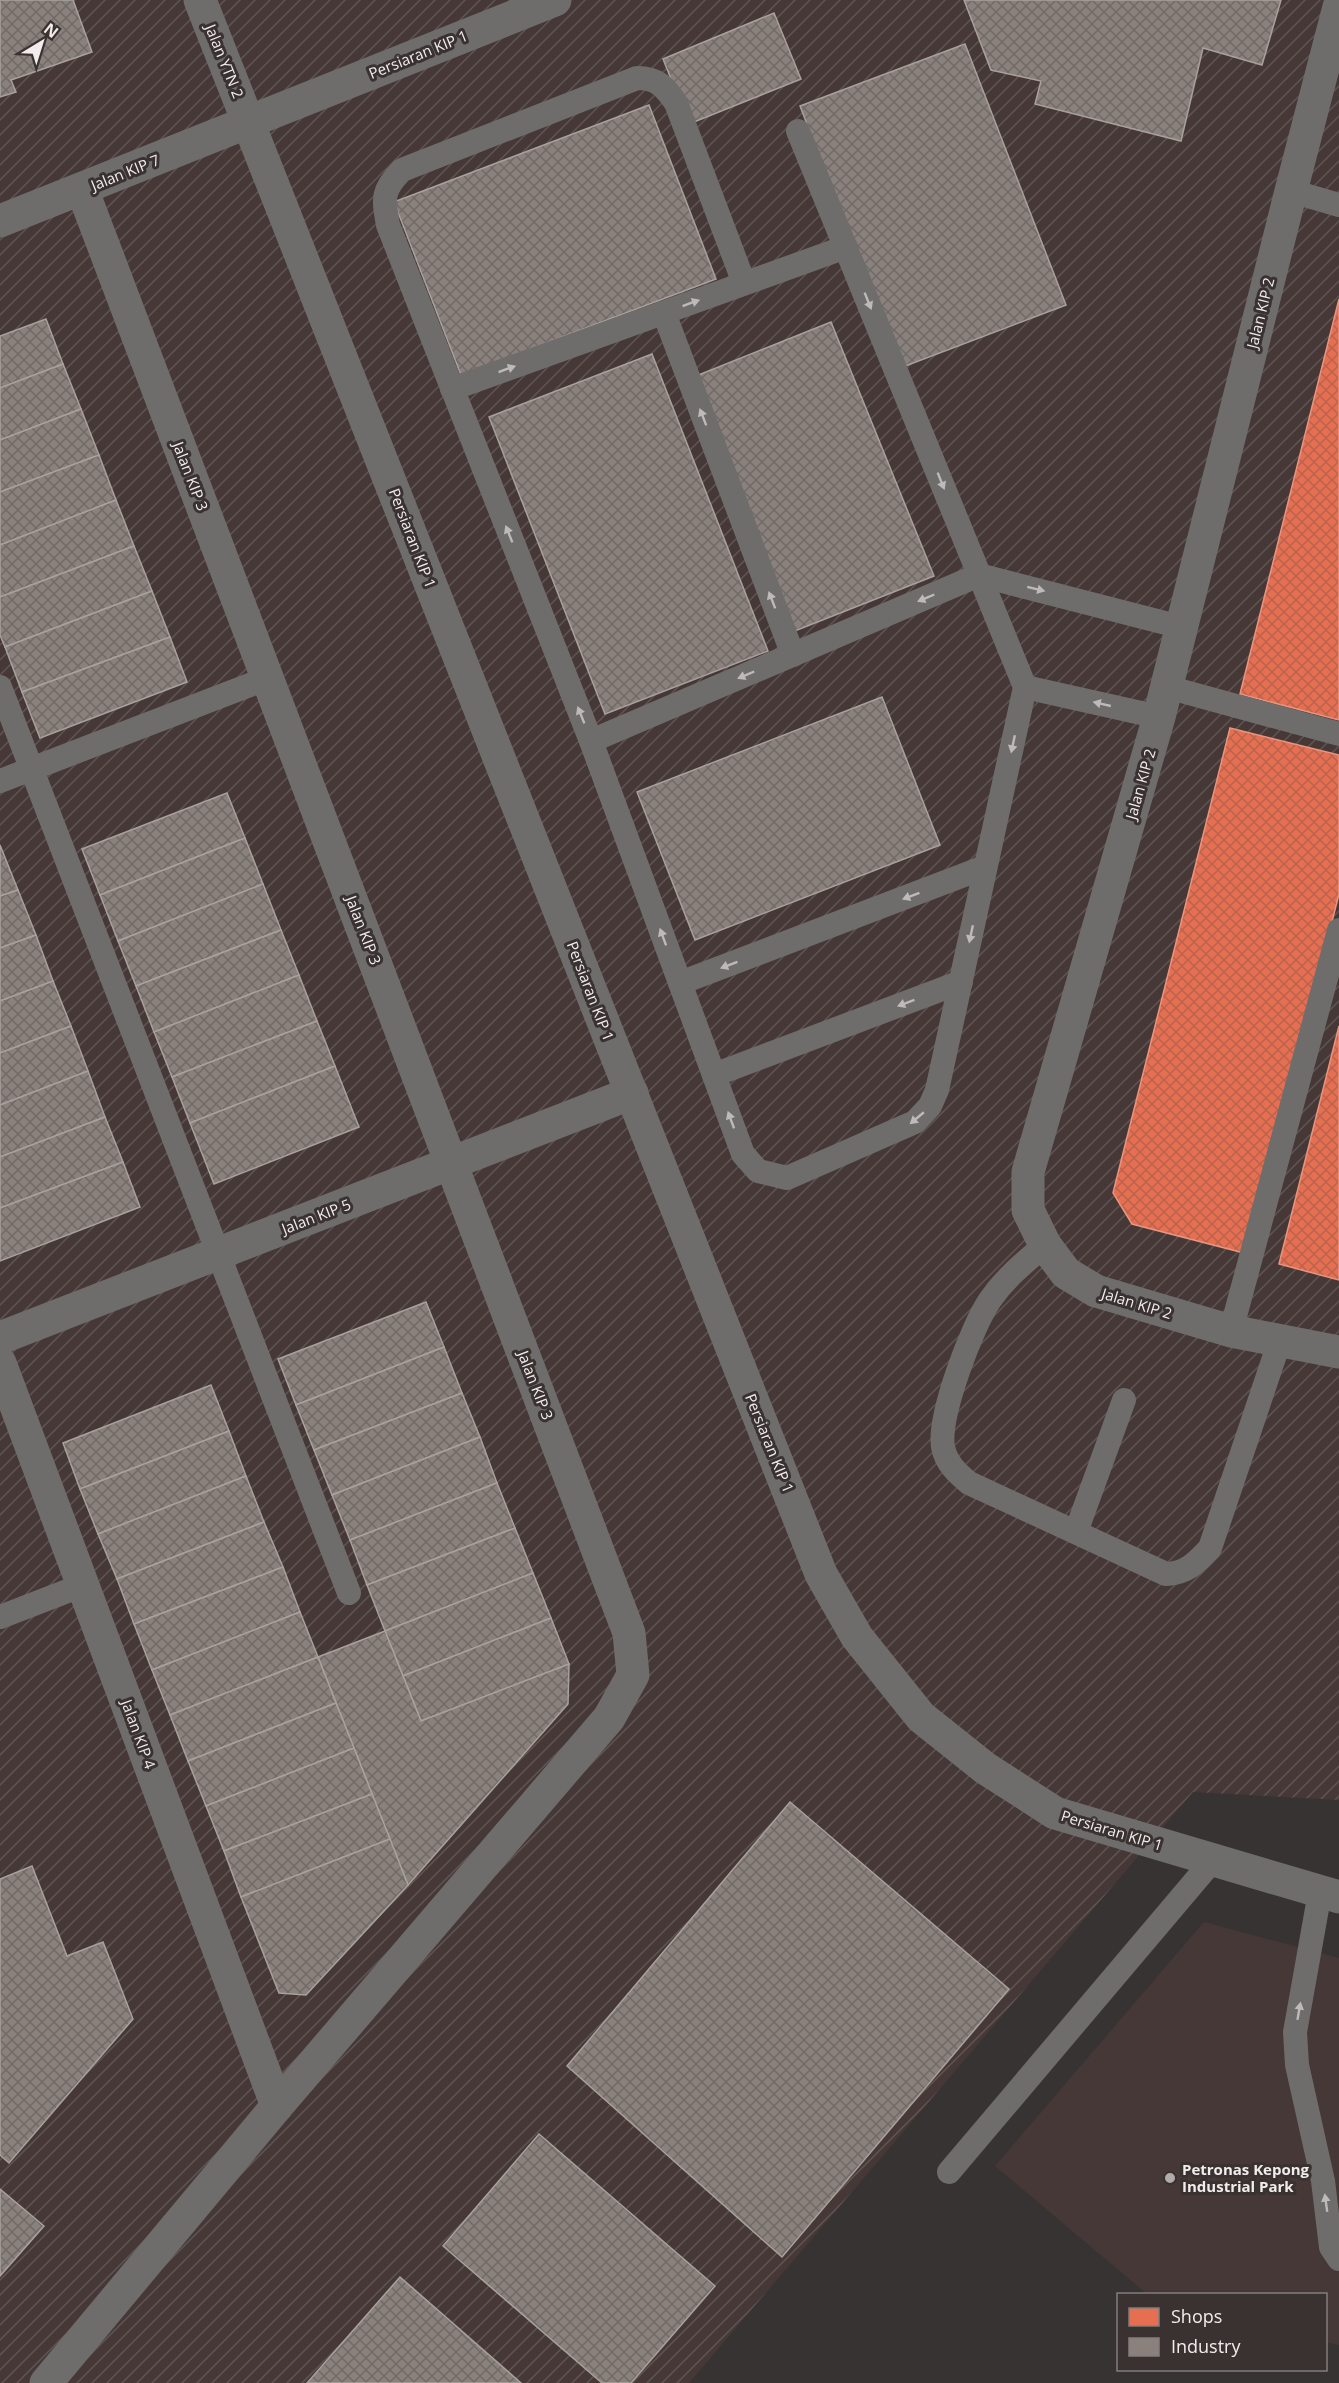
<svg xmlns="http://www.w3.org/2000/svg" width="1339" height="2383" viewBox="0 0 1339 2383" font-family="'Open Sans',sans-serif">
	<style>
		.built { fill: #453836 }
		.industrial { fill: url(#industrial-furrows) }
		.shops { fill: url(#shops-cross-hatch); stroke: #ea9580; stroke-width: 1.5 }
		.industry { fill: url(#industry-cross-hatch); stroke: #a9a19e; stroke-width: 1.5 }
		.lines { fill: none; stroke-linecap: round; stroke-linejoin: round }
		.service { stroke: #6e6d6c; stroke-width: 24 }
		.minor { stroke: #6e6d6c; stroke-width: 33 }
		.oneway { fill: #bdbab9 }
		.poi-dot { fill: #b1acab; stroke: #393231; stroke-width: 2 }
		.labels { text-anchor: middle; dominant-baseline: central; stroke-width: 6; stroke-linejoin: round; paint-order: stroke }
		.street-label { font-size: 15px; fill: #f2edec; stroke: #393231 }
		.poi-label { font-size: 15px; font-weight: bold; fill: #f2edec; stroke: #393231; text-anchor: start }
	</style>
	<defs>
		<pattern id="industrial-furrows" width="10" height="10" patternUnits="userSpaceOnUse" patternTransform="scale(1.5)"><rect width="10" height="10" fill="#453836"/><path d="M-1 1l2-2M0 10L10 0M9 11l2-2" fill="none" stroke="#605553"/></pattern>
		<pattern id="shops-cross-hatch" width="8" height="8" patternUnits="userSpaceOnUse" patternTransform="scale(1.5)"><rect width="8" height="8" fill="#e76f51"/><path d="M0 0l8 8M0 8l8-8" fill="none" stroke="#b8634e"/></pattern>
		<pattern id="industry-cross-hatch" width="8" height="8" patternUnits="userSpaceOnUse" patternTransform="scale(1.5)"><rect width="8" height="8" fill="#8a817c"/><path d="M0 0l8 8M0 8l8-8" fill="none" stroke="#706a67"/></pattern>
	</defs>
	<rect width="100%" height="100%" fill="#373333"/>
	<!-- built -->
	<polygon class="built" points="1204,1922 1339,1958 1339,2345 1326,2342 1326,2294 1147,2294 995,2166"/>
	<!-- industrial -->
	<polygon class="industrial" points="0,0 1339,0 1339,1800 1193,1792 689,2383 0,2383"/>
	<!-- shops -->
	<g class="shops">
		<polygon points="1339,299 1339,720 1240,694"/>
		<polygon points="1230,728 1339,755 1339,894 1248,1254 1132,1224 1113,1193"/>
		<polygon points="1339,1026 1339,1280 1279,1264"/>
	</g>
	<!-- industry -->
	<g class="industry">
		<polygon points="0,0 73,0 92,52 11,80 16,92 0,97"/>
		<polygon points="964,0 1281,0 1262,65 1203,48 1181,141 1035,104 1041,81 991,70"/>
		<polygon points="774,13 801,79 689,124 663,59"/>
		<polygon points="965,44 1066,305 900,368 800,106"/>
		<polygon points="649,105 716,279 461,375 394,202"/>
		<polygon points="46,319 63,364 0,388 0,336"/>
		<polygon points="831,322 934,576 787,634 686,380"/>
		<polygon points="652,354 768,651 605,714 489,417"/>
		<polygon points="63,364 81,409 0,440 0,388"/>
		<polygon points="81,409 99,455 0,492 0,440"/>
		<polygon points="99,455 116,500 0,545 0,492"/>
		<polygon points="116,500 134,546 0,597 0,545"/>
		<polygon points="134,546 152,591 5,647 0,635 0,597"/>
		<polygon points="152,591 170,637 22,692 5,647"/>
		<polygon points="170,637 187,682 40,738 22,692"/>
		<polygon points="882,697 940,845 695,940 637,792"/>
		<polygon points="227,793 245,838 100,895 82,849"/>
		<polygon points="245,838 263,884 118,941 100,895"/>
		<polygon points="0,845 18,890 0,896"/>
		<polygon points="263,884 281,930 136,986 118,941"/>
		<polygon points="18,890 36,935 0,948 0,896"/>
		<polygon points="281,930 299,975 154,1032 136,986"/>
		<polygon points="36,935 53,981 0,1001 0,948"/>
		<polygon points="299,975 317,1021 172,1077 154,1032"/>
		<polygon points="53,981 71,1026 0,1053 0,1001"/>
		<polygon points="317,1021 335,1066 190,1123 172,1077"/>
		<polygon points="71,1026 88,1071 0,1105 0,1053"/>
		<polygon points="335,1066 359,1127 214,1184 190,1123"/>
		<polygon points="88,1071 105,1117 0,1157 0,1105"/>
		<polygon points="105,1117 123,1162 0,1208 0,1157"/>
		<polygon points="123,1162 140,1207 0,1261 0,1208"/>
		<polygon points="426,1302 444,1347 296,1405 278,1359"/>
		<polygon points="444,1347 462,1393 314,1450 296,1405"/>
		<polygon points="211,1385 229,1431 80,1489 63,1443"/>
		<polygon points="462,1393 480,1437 332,1495 314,1450"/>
		<polygon points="229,1431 246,1476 98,1534 80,1489"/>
		<polygon points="480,1437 497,1483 350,1540 332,1495"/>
		<polygon points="246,1476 264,1522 117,1579 98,1534"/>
		<polygon points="497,1483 515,1528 367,1585 350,1540"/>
		<polygon points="264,1522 283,1567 134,1624 117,1579"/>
		<polygon points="515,1528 533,1573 385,1631 367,1585"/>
		<polygon points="283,1567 300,1612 152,1670 134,1624"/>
		<polygon points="533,1573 551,1618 403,1676 385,1631"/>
		<polygon points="300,1612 318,1657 170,1715 152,1670"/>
		<polygon points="551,1618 569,1664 421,1721 403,1676"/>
		<polygon points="385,1631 421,1721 569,1664 568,1704 408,1885 318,1657"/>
		<polygon points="318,1657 336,1703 188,1761 170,1715"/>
		<polygon points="336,1703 354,1748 206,1806 188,1761"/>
		<polygon points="354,1748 372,1794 224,1851 206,1806"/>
		<polygon points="372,1794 390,1839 241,1897 224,1851"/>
		<polygon points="790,1802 1009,1989 782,2257 567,2066"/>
		<polygon points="390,1839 408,1885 306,1995 279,1993 241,1897"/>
		<polygon points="32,1866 67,1956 103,1942 133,2019 9,2163 0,2155 0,1879"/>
		<polygon points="539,2134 715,2286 631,2383 602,2383 443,2246"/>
		<polygon points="0,2189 44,2226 0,2276"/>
		<polygon points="400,2277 521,2383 307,2383"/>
	</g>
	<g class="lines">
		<!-- service -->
		<g class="service">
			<polyline points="1291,191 1339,205"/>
			<path d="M744 283 676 103C665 87 658 78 637 78L402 170C382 190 383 198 388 225L591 741 743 1154 758 1171 787 1178 915 1122 930 1106 937 1090 1025 687 798 131"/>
			<polyline points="664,313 793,655"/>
			<polyline points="452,389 846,247"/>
			<polyline points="0,687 349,1593"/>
			<polyline points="1025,687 1159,717"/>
			<polyline points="1167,687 1339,734"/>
			<polyline points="591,741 979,575 1181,627"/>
			<polyline points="0,781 268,678"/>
			<polyline points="680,983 985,867"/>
			<polyline points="714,1075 961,982"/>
			<path d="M1045 1245C1025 1262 1005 1278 990 1300 972 1326 938 1416 943 1447 946 1463 957 1473 969 1483L1166 1574C1187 1573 1196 1563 1210 1548L1280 1340"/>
			<polyline points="1231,1331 1339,930"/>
			<polyline points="1076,1532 1124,1400"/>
			<polyline points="0,1617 83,1585"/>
			<polyline points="1320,1892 1295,2032 1297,2065 1323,2181 1331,2247 1339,2259"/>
			<polyline points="949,2172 1213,1860"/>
		</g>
		<!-- minor -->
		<g class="minor">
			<polyline points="200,0 821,1574 857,1637 921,1717 985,1768 1055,1813 1339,1897"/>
			<polyline points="1339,7 1291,191 1159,717 1028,1172 1028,1210 1045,1245 1066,1273 1096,1291 1231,1331 1339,1352"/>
			<polyline points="0,221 555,0"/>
			<polyline points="0,1338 632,1093"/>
			<polyline points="0,1363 277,2106"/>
			<polyline points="46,2383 277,2106 609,1718 633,1675 629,1633 82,189"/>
		</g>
	</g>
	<!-- one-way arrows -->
	<defs><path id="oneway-solid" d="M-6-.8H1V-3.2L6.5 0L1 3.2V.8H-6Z" transform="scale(1.5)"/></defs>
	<g class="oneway">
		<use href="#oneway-solid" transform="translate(868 301) rotate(68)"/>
		<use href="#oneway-solid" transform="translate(691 303) rotate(-20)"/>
		<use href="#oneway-solid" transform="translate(507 369) rotate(-20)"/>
		<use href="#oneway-solid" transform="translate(703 417) rotate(-111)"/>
		<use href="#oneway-solid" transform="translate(941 481) rotate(68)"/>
		<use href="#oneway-solid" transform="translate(509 534) rotate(-112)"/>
		<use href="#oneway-solid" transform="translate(1036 589) rotate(14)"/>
		<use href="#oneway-solid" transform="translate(926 598) rotate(157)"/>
		<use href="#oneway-solid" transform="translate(772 600) rotate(-111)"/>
		<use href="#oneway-solid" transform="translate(746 675) rotate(157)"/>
		<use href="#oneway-solid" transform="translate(1102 704) rotate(-167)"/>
		<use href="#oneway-solid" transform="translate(581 715) rotate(-112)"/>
		<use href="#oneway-solid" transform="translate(1013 744) rotate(102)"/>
		<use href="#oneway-solid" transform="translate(911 896) rotate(159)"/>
		<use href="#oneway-solid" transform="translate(971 934) rotate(102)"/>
		<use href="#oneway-solid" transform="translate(663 937) rotate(-110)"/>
		<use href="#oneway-solid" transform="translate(729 965) rotate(159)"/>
		<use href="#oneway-solid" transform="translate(906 1003) rotate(159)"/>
		<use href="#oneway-solid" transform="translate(917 1118) rotate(140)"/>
		<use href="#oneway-solid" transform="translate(731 1120) rotate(-110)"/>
		<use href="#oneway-solid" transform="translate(1299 2011) rotate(-80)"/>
		<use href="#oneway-solid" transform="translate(1326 2203) rotate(-98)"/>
	</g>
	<!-- markers -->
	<circle class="poi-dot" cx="1170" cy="2178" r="6"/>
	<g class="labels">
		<!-- street labels -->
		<g class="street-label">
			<text transform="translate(418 54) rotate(-22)">Persiaran KIP 1</text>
			<text transform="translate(225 61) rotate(68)">Jalan YTN 2</text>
			<text transform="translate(125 172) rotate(-22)">Jalan KIP 7</text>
			<text transform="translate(1260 313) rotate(-76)">Jalan KIP 2</text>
			<text transform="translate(191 476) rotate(69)">Jalan KIP 3</text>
			<text transform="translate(413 538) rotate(69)">Persiaran KIP 1</text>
			<text transform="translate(1140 784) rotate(-74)">Jalan KIP 2</text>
			<text transform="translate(364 930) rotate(69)">Jalan KIP 3</text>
			<text transform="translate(591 991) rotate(69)">Persiaran KIP 1</text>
			<text transform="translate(316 1216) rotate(-21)">Jalan KIP 5</text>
			<text transform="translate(1137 1303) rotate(17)">Jalan KIP 2</text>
			<text transform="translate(536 1385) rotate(69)">Jalan KIP 3</text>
			<text transform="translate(770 1443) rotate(68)">Persiaran KIP 1</text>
			<text transform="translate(139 1734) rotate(70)">Jalan KIP 4</text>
			<text transform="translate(1112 1830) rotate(17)">Persiaran KIP 1</text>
		</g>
		<!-- poi labels -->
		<g class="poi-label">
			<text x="1182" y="2169">Petronas Kepong<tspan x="1182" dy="17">Industrial Park</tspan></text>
		</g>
	</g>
	<!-- legend -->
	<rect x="1117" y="2293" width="210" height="78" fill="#393231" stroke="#837d7c" stroke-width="1.5"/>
	<rect x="1129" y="2308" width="30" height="18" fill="#e76f51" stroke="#837d7c" stroke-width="1.5"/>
	<text x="1171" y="2323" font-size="18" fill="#f2edec">Shops</text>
	<rect x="1129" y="2338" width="30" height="18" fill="#8a817c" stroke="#837d7c" stroke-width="1.5"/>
	<text x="1171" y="2353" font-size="18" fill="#f2edec">Industry</text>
	<!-- north arrow -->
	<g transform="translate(42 42) rotate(38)" stroke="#393231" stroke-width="4.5" paint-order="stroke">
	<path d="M0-4.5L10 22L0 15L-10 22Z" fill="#f2edec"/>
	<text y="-9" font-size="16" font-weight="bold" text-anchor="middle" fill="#f2edec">N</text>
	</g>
</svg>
